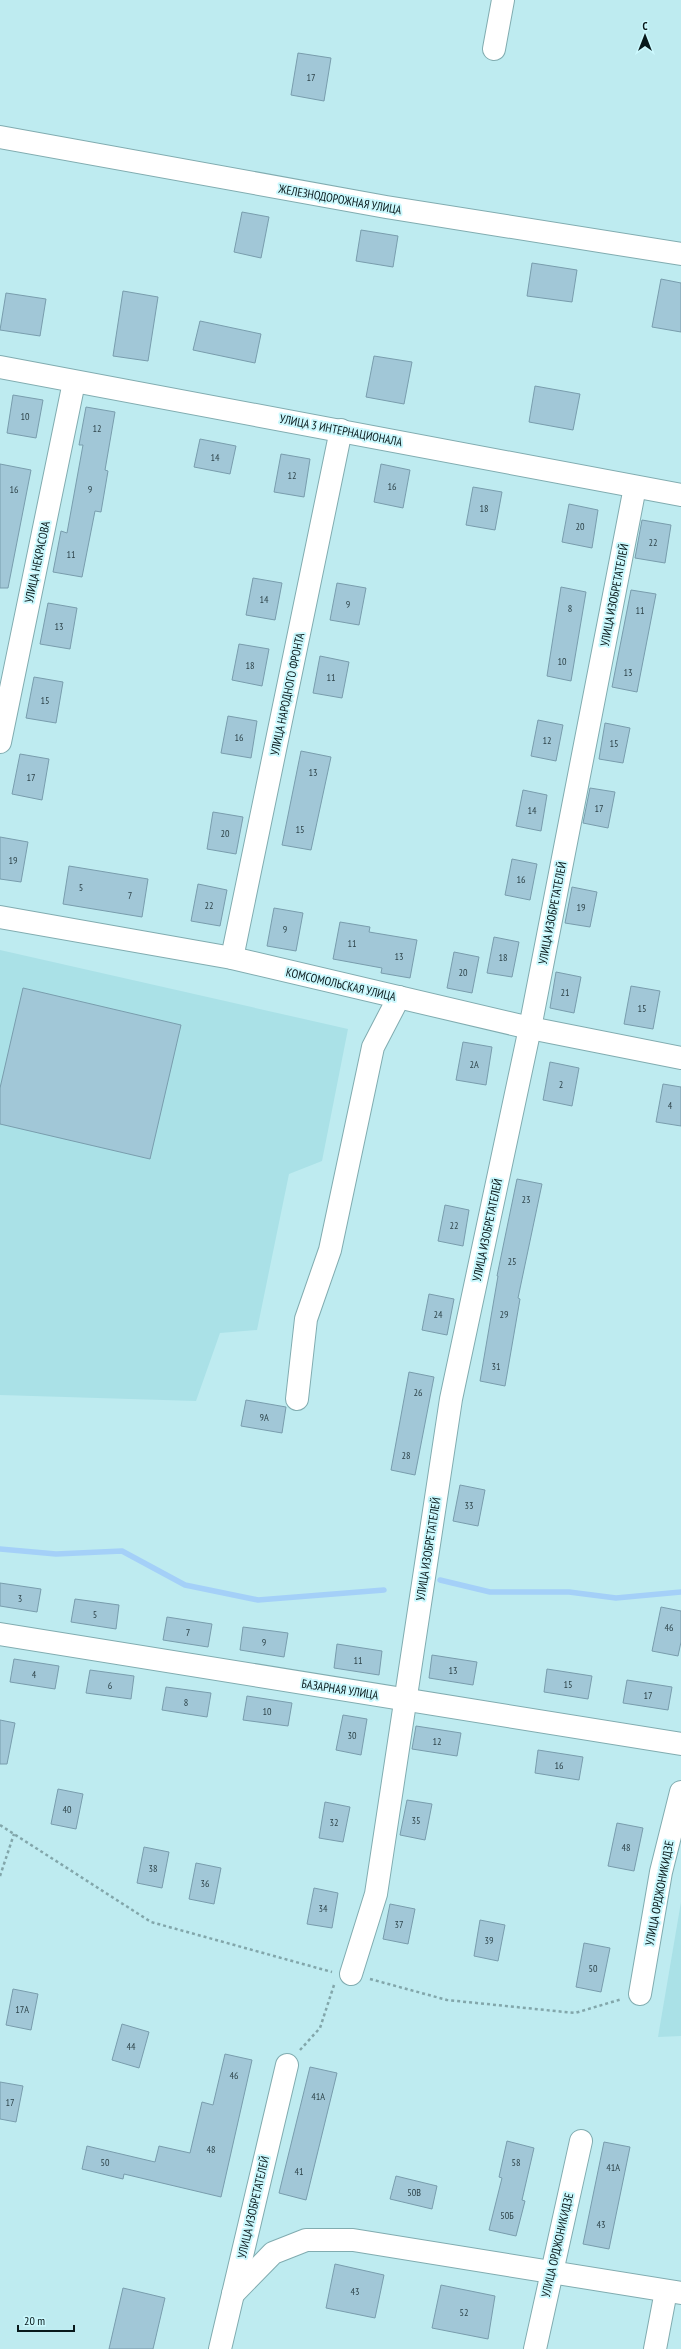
<svg xmlns="http://www.w3.org/2000/svg" width="681" height="2349" viewBox="0 0 681 2349" font-family="'PT Sans Narrow',sans-serif">
	<style>
		.built { fill: #aae1e7 }
		.lines { fill: none; stroke-linecap: round; stroke-linejoin: round }
		.stream { stroke: #a4d0f8; stroke-width: 5.5 }
		.building { fill: #a1c7d7; stroke: #799dad }
		.minor-casing { stroke: #81acb0; stroke-width: 24 }
		.path { stroke: #82a6aa; stroke-width: 2.5; stroke-dasharray: 3 3; stroke-linecap: butt }
		.minor { stroke: #fff; stroke-width: 22 }
		.labels { text-anchor: middle; dominant-baseline: central; stroke-width: 4; stroke-linejoin: round; paint-order: stroke }
		.number-label { font-size: 10px; fill: #2e444a }
		.street-label { font-size: 12px; fill: #08191b; stroke: #cbf8fd }
	</style>
	<rect width="100%" height="100%" fill="#beebf0"/>
	<!-- built -->
	<g class="built">
		<polygon points="0,950 348,1029 322,1161 289,1174 257,1330 220,1333 196,1401 0,1395"/>
		<polygon points="681,1902 681,2036 658,2037"/>
	</g>
	<g class="lines">
		<!-- stream -->
		<g class="stream">
			<polyline points="0,1549 56,1554 122,1551 185,1585 258,1600 384,1590"/>
			<polyline points="440,1580 490,1592 569,1592 616,1598 681,1592"/>
		</g>
	</g>
	<!-- building -->
	<g class="building">
		<polygon points="298,53 331,58 324,101 291,95"/>
		<polygon points="242,212 269,217 261,258 234,252"/>
		<polygon points="361,230 398,236 393,267 356,261"/>
		<polygon points="532,263 577,270 572,302 527,296"/>
		<polygon points="661,279 681,283 681,332 652,327"/>
		<polygon points="123,291 158,297 148,361 113,356"/>
		<polygon points="6,293 46,299 40,336 0,330"/>
		<polygon points="200,321 261,334 255,363 193,350"/>
		<polygon points="374,356 412,362 404,404 366,397"/>
		<polygon points="535,386 580,394 573,430 529,422"/>
		<polygon points="13,395 43,400 36,438 7,433"/>
		<polygon points="86,407 115,412 105,470 108,471 101,512 95,511 82,577 53,572 61,531 67,533 83,445 79,445"/>
		<polygon points="200,439 236,446 230,474 194,467"/>
		<polygon points="281,454 310,459 304,497 274,492"/>
		<polygon points="0,464 31,470 8,588 0,588"/>
		<polygon points="381,464 410,470 403,508 374,502"/>
		<polygon points="473,487 502,492 495,530 466,525"/>
		<polygon points="569,504 598,510 592,548 562,542"/>
		<polygon points="642,520 671,525 665,563 635,558"/>
		<polygon points="253,578 282,583 275,620 246,615"/>
		<polygon points="337,583 366,588 359,625 330,620"/>
		<polygon points="561,587 586,592 571,681 547,676"/>
		<polygon points="631,590 656,594 637,692 612,687"/>
		<polygon points="48,603 77,608 70,649 40,644"/>
		<polygon points="239,644 269,649 262,686 232,680"/>
		<polygon points="320,656 349,662 342,698 313,693"/>
		<polygon points="34,677 63,682 56,723 26,718"/>
		<polygon points="228,716 257,721 251,758 221,753"/>
		<polygon points="538,720 563,725 556,761 531,756"/>
		<polygon points="605,723 630,728 623,763 599,759"/>
		<polygon points="301,751 331,757 311,850 282,845"/>
		<polygon points="20,754 49,759 42,800 12,794"/>
		<polygon points="590,788 615,792 608,828 583,823"/>
		<polygon points="523,790 547,795 541,831 516,826"/>
		<polygon points="213,812 243,817 236,854 207,849"/>
		<polygon points="0,837 28,842 21,882 0,879"/>
		<polygon points="512,859 537,864 530,900 505,895"/>
		<polygon points="69,866 148,879 142,917 63,904"/>
		<polygon points="198,884 227,890 220,926 191,921"/>
		<polygon points="572,887 597,892 590,927 565,923"/>
		<polygon points="274,908 303,913 296,951 267,946"/>
		<polygon points="340,922 370,927 369,932 417,940 410,978 381,973 382,968 333,959"/>
		<polygon points="494,937 519,942 512,977 487,973"/>
		<polygon points="454,952 479,957 472,993 447,988"/>
		<polygon points="556,972 581,977 574,1013 550,1008"/>
		<polygon points="631,986 660,991 653,1029 624,1024"/>
		<polygon points="23,988 181,1025 150,1159 0,1124 0,1088"/>
		<polygon points="463,1042 492,1047 486,1085 456,1080"/>
		<polygon points="550,1062 579,1068 572,1106 543,1100"/>
		<polygon points="663,1084 681,1087 681,1126 656,1122"/>
		<polygon points="517,1179 542,1184 518,1298 520,1299 505,1386 480,1381 498,1276 497,1276"/>
		<polygon points="445,1205 469,1210 463,1246 438,1241"/>
		<polygon points="429,1294 454,1299 447,1335 422,1330"/>
		<polygon points="409,1372 434,1377 415,1475 391,1470"/>
		<polygon points="246,1400 286,1407 282,1433 241,1426"/>
		<polygon points="460,1485 485,1490 478,1526 453,1521"/>
		<polygon points="0,1583 41,1589 37,1612 0,1606"/>
		<polygon points="75,1599 119,1605 116,1629 71,1622"/>
		<polygon points="661,1607 681,1611 681,1642 678,1656 652,1651"/>
		<polygon points="167,1617 212,1624 208,1647 163,1640"/>
		<polygon points="243,1627 288,1633 284,1657 240,1650"/>
		<polygon points="337,1644 382,1651 379,1675 334,1668"/>
		<polygon points="432,1655 477,1662 473,1685 429,1678"/>
		<polygon points="14,1659 59,1666 55,1689 10,1682"/>
		<polygon points="547,1669 592,1676 588,1699 544,1692"/>
		<polygon points="90,1670 134,1676 131,1699 86,1693"/>
		<polygon points="627,1680 672,1687 668,1710 623,1703"/>
		<polygon points="166,1687 211,1693 207,1717 162,1710"/>
		<polygon points="247,1696 292,1703 288,1726 243,1720"/>
		<polygon points="343,1715 367,1719 361,1755 336,1750"/>
		<polygon points="0,1720 15,1723 7,1764 0,1764"/>
		<polygon points="416,1726 461,1733 457,1756 412,1749"/>
		<polygon points="538,1750 583,1757 579,1780 535,1773"/>
		<polygon points="58,1789 83,1794 76,1829 51,1824"/>
		<polygon points="407,1800 432,1804 425,1840 400,1835"/>
		<polygon points="325,1802 350,1807 343,1842 319,1838"/>
		<polygon points="617,1823 643,1828 634,1871 608,1866"/>
		<polygon points="144,1847 169,1852 162,1888 137,1883"/>
		<polygon points="196,1863 221,1868 214,1904 189,1899"/>
		<polygon points="314,1888 338,1893 332,1928 307,1924"/>
		<polygon points="390,1904 415,1909 408,1944 383,1939"/>
		<polygon points="480,1920 505,1925 498,1961 474,1956"/>
		<polygon points="584,1943 610,1948 601,1992 576,1987"/>
		<polygon points="13,1989 38,1994 31,2030 6,2025"/>
		<polygon points="122,2024 149,2032 139,2068 112,2060"/>
		<polygon points="225,2054 252,2060 221,2197 124,2174 123,2179 82,2169 87,2146 155,2162 159,2146 190,2153 202,2102 213,2105"/>
		<polygon points="310,2067 337,2073 306,2200 279,2193"/>
		<polygon points="0,2082 23,2086 16,2122 0,2119"/>
		<polygon points="507,2141 534,2148 522,2200 525,2201 516,2236 489,2230 502,2178 499,2177"/>
		<polygon points="604,2142 630,2147 609,2249 583,2244"/>
		<polygon points="396,2176 437,2186 432,2209 390,2199"/>
		<polygon points="335,2264 384,2275 375,2318 326,2308"/>
		<polygon points="441,2285 495,2296 488,2339 432,2328"/>
		<polygon points="123,2288 165,2298 153,2349 109,2349"/>
	</g>
	<g class="lines">
		<!-- minor casing -->
		<g class="minor-casing">
			<g id="minor">
				<polyline points="494,49 503,0"/>
				<polyline points="0,137 386,207 681,254"/>
				<polyline points="0,367 681,495"/>
				<polyline points="0,742 74,382"/>
				<polyline points="0,917 232,958 530,1028 681,1058"/>
				<polyline points="232,958 341,430"/>
				<polyline points="297,1399 306,1319 330,1250 373,1047 399,997"/>
				<polyline points="0,1634 681,1744"/>
				<polyline points="351,1974 376,1894 451,1399 530,1028 635,487"/>
				<polyline points="640,1994 661,1872 681,1792"/>
				<polyline points="233,2294 273,2253 306,2240 353,2240 681,2293"/>
				<polyline points="220,2349 287,2065"/>
				<polyline points="535,2349 581,2141"/>
				<polyline points="655,2349 666,2291"/>
			</g>
		</g>
		<!-- path -->
		<g class="path">
			<polyline points="0,1825 151,1922 332,1972"/>
			<polyline points="0,1876 14,1834"/>
			<polyline points="370,1979 447,2000 575,2013 622,1999"/>
			<polyline points="300,2050 320,2028 334,1985"/>
		</g>
		<!-- minor -->
		<use href="#minor" class="minor"/>
	</g>
	<g class="labels">
		<!-- number labels -->
		<g class="number-label">
			<text x="311" y="77">17</text>
			<text x="25" y="416">10</text>
			<text x="97" y="428">12</text>
			<text x="215" y="457">14</text>
			<text x="292" y="475">12</text>
			<text x="392" y="486">16</text>
			<text x="14" y="489">16</text>
			<text x="90" y="489">9</text>
			<text x="484" y="508">18</text>
			<text x="580" y="526">20</text>
			<text x="653" y="542">22</text>
			<text x="71" y="554">11</text>
			<text x="264" y="599">14</text>
			<text x="348" y="604">9</text>
			<text x="570" y="608">8</text>
			<text x="640" y="610">11</text>
			<text x="59" y="626">13</text>
			<text x="562" y="661">10</text>
			<text x="250" y="665">18</text>
			<text x="628" y="672">13</text>
			<text x="331" y="677">11</text>
			<text x="45" y="700">15</text>
			<text x="239" y="737">16</text>
			<text x="547" y="740">12</text>
			<text x="614" y="743">15</text>
			<text x="313" y="772">13</text>
			<text x="31" y="777">17</text>
			<text x="599" y="808">17</text>
			<text x="532" y="810">14</text>
			<text x="300" y="829">15</text>
			<text x="225" y="833">20</text>
			<text x="13" y="860">19</text>
			<text x="521" y="879">16</text>
			<text x="81" y="887">5</text>
			<text x="130" y="895">7</text>
			<text x="209" y="905">22</text>
			<text x="581" y="907">19</text>
			<text x="285" y="929">9</text>
			<text x="352" y="943">11</text>
			<text x="399" y="956">13</text>
			<text x="503" y="957">18</text>
			<text x="463" y="972">20</text>
			<text x="565" y="992">21</text>
			<text x="642" y="1008">15</text>
			<text x="474" y="1064">2А</text>
			<text x="561" y="1084">2</text>
			<text x="670" y="1105">4</text>
			<text x="526" y="1199">23</text>
			<text x="454" y="1225">22</text>
			<text x="512" y="1261">25</text>
			<text x="438" y="1314">24</text>
			<text x="504" y="1314">29</text>
			<text x="496" y="1366">31</text>
			<text x="418" y="1392">26</text>
			<text x="264" y="1417">9А</text>
			<text x="406" y="1455">28</text>
			<text x="469" y="1505">33</text>
			<text x="20" y="1598">3</text>
			<text x="95" y="1614">5</text>
			<text x="669" y="1627">46</text>
			<text x="188" y="1632">7</text>
			<text x="264" y="1642">9</text>
			<text x="358" y="1660">11</text>
			<text x="453" y="1670">13</text>
			<text x="34" y="1674">4</text>
			<text x="568" y="1684">15</text>
			<text x="110" y="1685">6</text>
			<text x="648" y="1695">17</text>
			<text x="186" y="1702">8</text>
			<text x="267" y="1711">10</text>
			<text x="352" y="1735">30</text>
			<text x="437" y="1741">12</text>
			<text x="559" y="1765">16</text>
			<text x="67" y="1809">40</text>
			<text x="416" y="1820">35</text>
			<text x="334" y="1822">32</text>
			<text x="626" y="1847">48</text>
			<text x="153" y="1868">38</text>
			<text x="205" y="1883">36</text>
			<text x="323" y="1908">34</text>
			<text x="399" y="1924">37</text>
			<text x="489" y="1940">39</text>
			<text x="593" y="1968">50</text>
			<text x="22" y="2009">17А</text>
			<text x="131" y="2046">44</text>
			<text x="234" y="2075">46</text>
			<text x="318" y="2096">41А</text>
			<text x="10" y="2102">17</text>
			<text x="211" y="2149">48</text>
			<text x="105" y="2162">50</text>
			<text x="516" y="2162">58</text>
			<text x="613" y="2167">41А</text>
			<text x="299" y="2171">41</text>
			<text x="414" y="2192">50В</text>
			<text x="507" y="2215">50Б</text>
			<text x="601" y="2224">43</text>
			<text x="355" y="2291">43</text>
			<text x="464" y="2312">52</text>
		</g>
		<!-- street labels -->
		<g class="street-label">
			<text transform="translate(340 199) rotate(10)">ЖЕЛЕЗНОДОРОЖНАЯ УЛИЦА</text>
			<text transform="translate(341 430) rotate(11)">УЛИЦА 3 ИНТЕРНАЦИОНАЛА</text>
			<text transform="translate(37 562) rotate(-78)">УЛИЦА НЕКРАСОВА</text>
			<text transform="translate(614 595) rotate(-79)">УЛИЦА ИЗОБРЕТАТЕЛЕЙ</text>
			<text transform="translate(287 694) rotate(-78)">УЛИЦА НАРОДНОГО ФРОНТА</text>
			<text transform="translate(552 913) rotate(-79)">УЛИЦА ИЗОБРЕТАТЕЛЕЙ</text>
			<text transform="translate(341 984) rotate(13)">КОМСОМОЛЬСКАЯ УЛИЦА</text>
			<text transform="translate(487 1230) rotate(-78)">УЛИЦА ИЗОБРЕТАТЕЛЕЙ</text>
			<text transform="translate(428 1549) rotate(-81)">УЛИЦА ИЗОБРЕТАТЕЛЕЙ</text>
			<text transform="translate(340 1689) rotate(9)">БАЗАРНАЯ УЛИЦА</text>
			<text transform="translate(659 1893) rotate(-79)">УЛИЦА ОРДЖОНИКИДЗЕ</text>
			<text transform="translate(253 2207) rotate(-77)">УЛИЦА ИЗОБРЕТАТЕЛЕЙ</text>
			<text transform="translate(557 2245) rotate(-77)">УЛИЦА ОРДЖОНИКИДЗЕ</text>
		</g>
	</g>
	<!-- north arrow -->
	<g transform="translate(645 36)" stroke="#cbf8fd" stroke-width="3" paint-order="stroke">
	<path d="M0-3L7 15L0 10L-7 15Z" fill="#08191b"/>
	<text y="-6" font-size="11" font-weight="bold" text-anchor="middle" fill="#08191b">С</text>
	</g>
	<!-- scale -->
	<path d="M18 2325v6h56v-6" fill="none" stroke="#08191b" stroke-width="2"/>
	<text x="24" y="2325" font-size="12" fill="#08191b" stroke="#cbf8fd" stroke-width="3" paint-order="stroke">20 m</text>
</svg>
